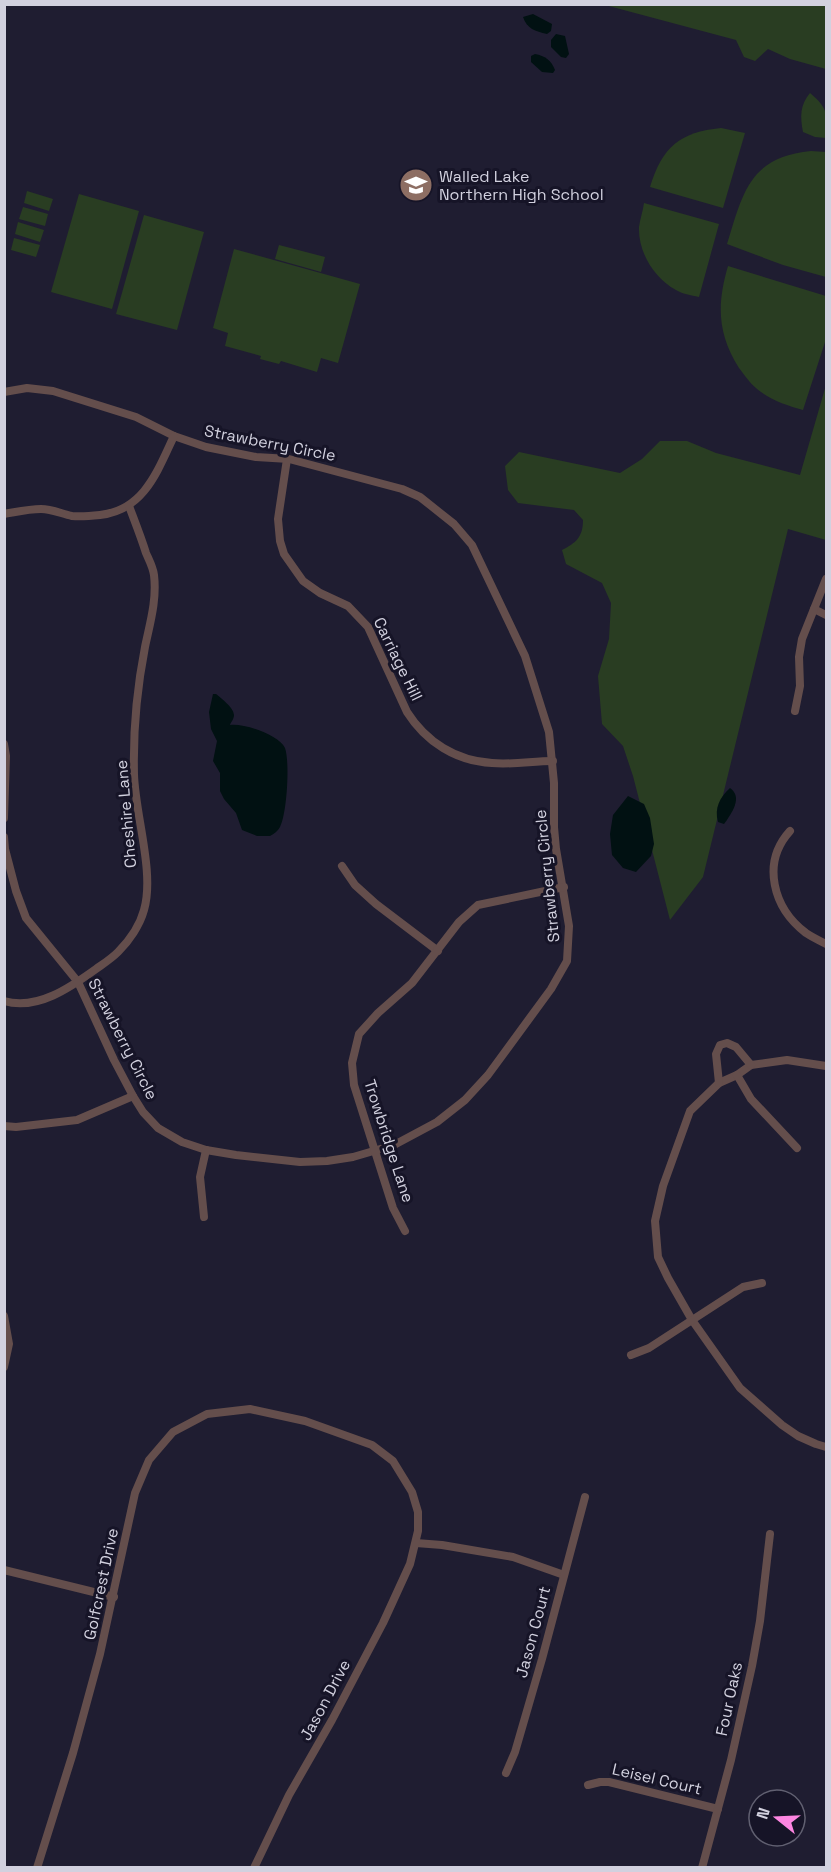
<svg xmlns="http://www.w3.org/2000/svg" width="831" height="1872" viewBox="0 0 831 1872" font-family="'Space Grotesk',sans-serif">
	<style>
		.green { fill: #293d22 }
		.water { fill: #011112 }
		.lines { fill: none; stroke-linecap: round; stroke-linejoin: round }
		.street { stroke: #644e4c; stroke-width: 8 }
		.labels { text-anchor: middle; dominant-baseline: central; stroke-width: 6; stroke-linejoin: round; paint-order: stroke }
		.poi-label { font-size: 16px; fill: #d2d1df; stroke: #161427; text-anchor: start }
		.street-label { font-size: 16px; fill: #d2d1df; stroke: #161427 }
	</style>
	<rect width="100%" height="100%" fill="#1f1d31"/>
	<!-- green -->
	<g class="green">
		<polygon points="605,5 826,5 826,69 790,59 768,49 755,61 744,57 736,40"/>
		<path d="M810 93C829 109 827 114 826 138L815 137 803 132C800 116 800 105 810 93Z"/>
		<path d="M721 128 745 133 723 208 650 187C662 147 680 132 721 128Z"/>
		<path d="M811 151 826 152V277L783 265 727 244C743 193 749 157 811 151Z"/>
		<polygon points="27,191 53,199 49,211 24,203"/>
		<polygon points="79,194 139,211 112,309 51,292"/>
		<path d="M644 203 719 224 699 297C691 295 682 294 676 290 654 278 638 252 639 227 640 219 643 211 644 203Z"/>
		<polygon points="23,207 48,214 45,226 19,219"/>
		<polygon points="144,215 204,232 177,330 116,314"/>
		<polygon points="18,222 44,230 40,242 15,234"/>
		<polygon points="14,238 40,245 36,257 11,250"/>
		<polygon points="279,245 325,257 321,272 275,259"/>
		<polygon points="234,249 360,284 338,363 321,358 317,372 281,361 279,364 260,359 261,356 225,346 228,333 213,328"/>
		<path d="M728 266 826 296V339L803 410C789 406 773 401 761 392 752 386 745 376 739 368 717 333 717 304 728 266Z"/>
		<path d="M826 385V540L788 529 703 877 670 920 633 776 623 746 602 724 598 676 609 639 611 603 602 583 566 564 562 550C576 543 583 537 583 520L574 510 518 503 508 490 505 466 519 452 620 473 642 459 660 441H687L716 453 800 475Z"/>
	</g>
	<!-- water -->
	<g class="water">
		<path d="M533 14 552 24 551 31 547 34C535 31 527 29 523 17Z"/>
		<polygon points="556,34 565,36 569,54 566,58 561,57 551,47 551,40"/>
		<path d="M535 54C545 56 551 60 555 70L553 73 542 72 531 62V56Z"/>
		<path d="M213 694H216C221 698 234 708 234 715 234 719 231 722 230 725 244 723 279 735 285 748 290 762 287 814 280 827 278 831 274 834 270 836H257L242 830 236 813 224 799 220 791V773L213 761 217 741 211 729 209 712Z"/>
		<path d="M730 788C743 797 732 813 724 824L718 822C714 808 720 797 730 788Z"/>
		<polygon points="628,796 644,804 650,818 654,844 651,856 636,872 623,868 612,855 610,834 613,815"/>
	</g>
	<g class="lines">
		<!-- street -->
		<g class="street">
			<polyline points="4,392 27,388 53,391 136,417 174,436 206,447 256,457 289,459 402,489 420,497 454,524 472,545 525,656 549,732 554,783 554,827 556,849 569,926 567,961 551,989 488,1075 465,1100 437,1122 394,1145 353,1157 327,1161 300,1162 236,1155 206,1150 182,1142 158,1128 143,1112 133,1096 114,1060 78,982 26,918 16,891 5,849 4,837"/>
			<path d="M287 459 278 519 280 541 284 554 303 581 320 593 348 606 368 627 407 712C426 742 456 761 492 763 512 765 533 761 553 761"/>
			<path d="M4 514C16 512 29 509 41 509 52 509 62 514 72 516 81 517 91 516 100 515 144 510 157 472 174 436"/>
			<polyline points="814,609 826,615"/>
			<polyline points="795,711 800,686 799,657 802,639 826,579"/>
			<polyline points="4,744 6,756 4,818"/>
			<path d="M790 831C761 863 773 908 806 933 812 937 820 941 826 944"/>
			<polyline points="342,866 355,885 376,904 438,951"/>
			<path d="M4 1001C37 1011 71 987 96 969 103 964 111 959 118 952 129 941 140 925 144 910 155 873 135 814 134 774 133 732 137 688 145 647 150 623 157 600 154 575 153 567 149 560 146 553 141 537 135 522 129 506"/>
			<polyline points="826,1066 787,1060 751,1065 737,1075 719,1083 690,1111 663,1186 655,1221 658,1257 668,1278 692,1320 740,1388 782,1425 798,1436 816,1444 826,1447"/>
			<polyline points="737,1075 751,1099 797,1148"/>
			<polyline points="719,1083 716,1054 720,1045 727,1043 736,1047 751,1065"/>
			<polyline points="4,1126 16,1127 77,1120 133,1096"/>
			<polyline points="204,1217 200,1177 206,1150"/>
			<polyline points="405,1231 393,1208 354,1085 352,1063 359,1034 378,1013 412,983 459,922 478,905 564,887"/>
			<polyline points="4,1316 9,1344 4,1367"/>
			<polyline points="631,1355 649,1348 743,1287 762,1283"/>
			<polyline points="416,1543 442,1545 513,1557 564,1575"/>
			<polyline points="4,1570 114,1597"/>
			<polyline points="506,1773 515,1752 542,1659 585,1497"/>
			<polyline points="588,1785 600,1782 609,1782 718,1809"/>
			<polyline points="37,1868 73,1753 100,1654 135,1493 149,1460 173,1432 207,1414 250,1409 305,1421 372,1445 393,1461 412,1492 418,1512 418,1531 410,1564 383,1623 332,1720 289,1795 254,1868"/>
			<polyline points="702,1868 731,1760 752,1666 760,1621 770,1534"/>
		</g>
	</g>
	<!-- icons -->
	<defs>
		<g id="school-disc" transform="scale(1.725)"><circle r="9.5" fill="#8d6e63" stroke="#161427"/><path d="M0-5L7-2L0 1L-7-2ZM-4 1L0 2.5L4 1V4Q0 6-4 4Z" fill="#fff"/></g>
	</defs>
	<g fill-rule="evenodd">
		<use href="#school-disc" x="416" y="185"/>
	</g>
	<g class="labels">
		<!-- poi labels -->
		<g class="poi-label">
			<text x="439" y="176">Walled Lake<tspan x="439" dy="18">Northern High School</tspan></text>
		</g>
		<!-- street labels -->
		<g class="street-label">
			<text transform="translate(270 443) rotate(11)">Strawberry Circle</text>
			<text transform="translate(398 659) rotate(64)">Carriage Hill</text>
			<text transform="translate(126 814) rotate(-95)">Cheshire Lane</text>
			<text transform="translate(547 876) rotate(-96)">Strawberry Circle</text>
			<text transform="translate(123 1039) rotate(63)">Strawberry Circle</text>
			<text transform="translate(389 1141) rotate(72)">Trowbridge Lane</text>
			<text transform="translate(101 1584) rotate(-78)">Golfcrest Drive</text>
			<text transform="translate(533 1632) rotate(-75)">Jason Court</text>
			<text transform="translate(729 1699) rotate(-78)">Four Oaks</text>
			<text transform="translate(325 1700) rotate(-62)">Jason Drive</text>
			<text transform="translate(657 1779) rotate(13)">Leisel Court</text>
		</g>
	</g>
	<!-- border -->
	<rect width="831" height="1872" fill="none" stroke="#d2d1df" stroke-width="12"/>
	<!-- north arrow -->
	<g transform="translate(777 1818) rotate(288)"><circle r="28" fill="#161427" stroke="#616071" stroke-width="1.5"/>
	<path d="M0-4.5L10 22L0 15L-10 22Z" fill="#fd86e1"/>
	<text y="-9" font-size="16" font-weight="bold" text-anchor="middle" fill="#d2d1df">N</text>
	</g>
</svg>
